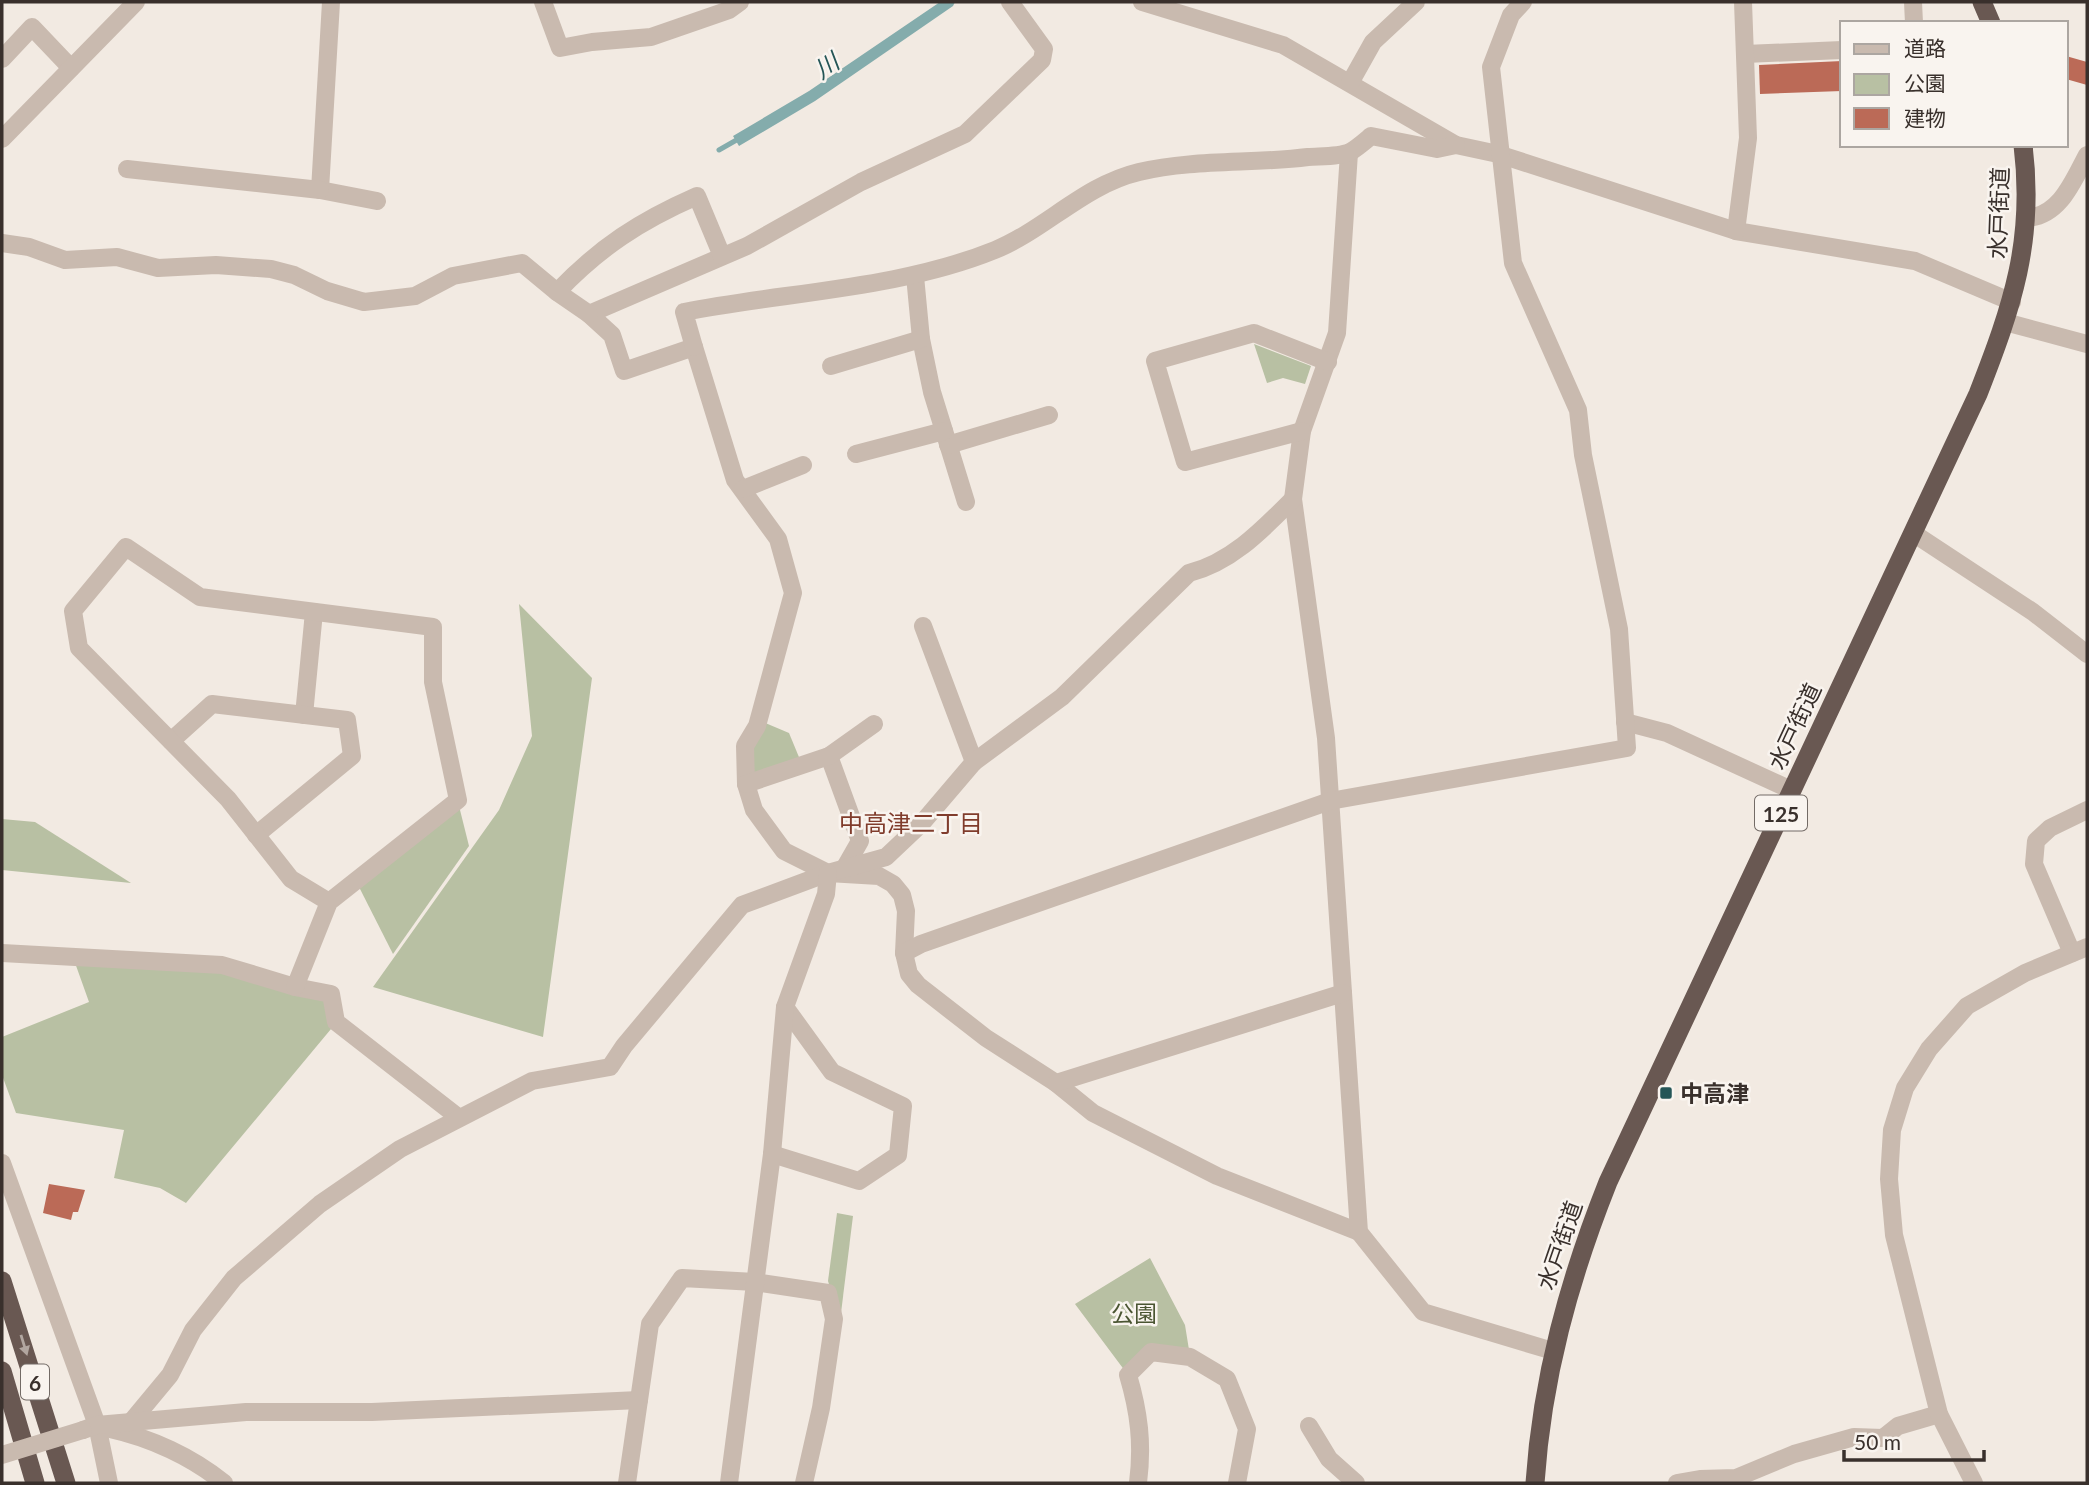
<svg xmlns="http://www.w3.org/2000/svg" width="2089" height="1485" viewBox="0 0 2089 1485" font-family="Lato,'Noto Sans JP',sans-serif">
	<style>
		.green { fill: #b8c0a3 }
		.water { fill: #84acac }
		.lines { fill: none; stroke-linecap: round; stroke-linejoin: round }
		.stream { stroke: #84acac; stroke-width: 5 }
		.building { fill: #bb6a57 }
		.minor { stroke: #c9baaf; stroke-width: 18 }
		.tertiary { stroke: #c9baaf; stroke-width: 18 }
		.trunk { stroke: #695852; stroke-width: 19 }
		.minor-bridge { stroke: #c9baaf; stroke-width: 18 }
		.oneway { fill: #b1a6a0 }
		.poi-dot { fill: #255657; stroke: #f9f4ef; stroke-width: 2.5 }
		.labels { text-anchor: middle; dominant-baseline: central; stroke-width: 5; stroke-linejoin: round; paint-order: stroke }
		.shield { fill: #f9f4ef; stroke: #736b66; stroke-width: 2 }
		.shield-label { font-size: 21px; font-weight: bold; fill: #39302c }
		.street-label { font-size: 23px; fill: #39302c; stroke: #f9f4ef }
		.poi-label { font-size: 23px; font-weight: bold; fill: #39302c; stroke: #f9f4ef; text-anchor: start }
		.park-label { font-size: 23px; fill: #4a5532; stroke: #f9f4ef }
		.water-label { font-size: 24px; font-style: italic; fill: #255657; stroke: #f9f4ef }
		.neighbourhood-label { font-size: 24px; fill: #803c2c; stroke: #f9f4ef }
	</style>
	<rect width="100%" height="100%" fill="#f2eae2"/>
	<!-- green -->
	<g class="green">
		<polygon points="1254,344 1311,366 1305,384 1283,378 1267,383"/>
		<polygon points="519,604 592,678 543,1037 373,987 499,810 532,736"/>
		<polygon points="763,722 789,733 801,762 749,778 751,747"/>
		<polygon points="459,806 469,846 393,954 358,885"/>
		<polygon points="2,819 35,822 131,883 2,870"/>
		<polygon points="74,960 220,971 326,1001 331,1029 186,1203 160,1188 114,1178 124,1130 16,1113 2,1075 2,1037 89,1002"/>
		<polygon points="837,1213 853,1216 840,1321 828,1281"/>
		<polygon points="1150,1258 1185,1325 1190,1356 1151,1351 1128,1375 1075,1304"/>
	</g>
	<!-- water -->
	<polygon class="water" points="940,2 955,2 953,6 815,101 739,146 733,136 809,91"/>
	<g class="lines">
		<!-- stream -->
		<polyline class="stream" points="719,150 740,138"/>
	</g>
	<!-- building -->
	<g class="building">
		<polygon points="2066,56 2087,62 2087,85 2066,79"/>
		<polygon points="1842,61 1842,91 1760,94 1759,65"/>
		<polygon points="49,1184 85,1190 78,1212 73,1212 71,1220 43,1213"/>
	</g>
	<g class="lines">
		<!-- minor -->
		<g class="minor">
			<polyline points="331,2 320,190 377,201"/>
			<polyline points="543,2 560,48 592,42 651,37 729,10 740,2"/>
			<polyline points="1010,2 1044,49 1042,60 965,134 861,182 747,246 589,314 612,335 624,371 694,347 735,480 778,539 793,593 757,726 745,746 746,784 754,810 784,851 828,873 879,876 893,884 902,895 906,911 904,953 909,974 918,985 986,1038 1056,1083 1093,1113 1217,1176 1359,1232"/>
			<polyline points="1142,2 1283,45 1456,145 1498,154 1736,231 1915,261 2012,302"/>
			<polyline points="1913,2 1914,23"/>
			<polyline points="1745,54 1842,50"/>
			<polyline points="2,59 32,27 71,68"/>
			<polyline points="1350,83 1373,42 1416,2"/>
			<polyline points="2,139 136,2"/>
			<polyline points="1349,153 1337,333 1302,431 1293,499 1326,738 1359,1232 1423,1312 1553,1351"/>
			<polyline points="127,169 320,190"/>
			<polyline points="1736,231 1748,138 1743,2"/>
			<polyline points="2,243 29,247 65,260 117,257 158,268 216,265 271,269 294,275 327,291 364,302 415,296 453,276 522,263 557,292"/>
			<polyline points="915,276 921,339 932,392 966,502"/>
			<path d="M589 314 557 292C600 247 640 221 697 196L722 256"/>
			<polyline points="2005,322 2087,344"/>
			<path d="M694 347 684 312C786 292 899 289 995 250 1046 229 1084 185 1139 172 1194 159 1252 164 1308 157 1320 156 1339 157 1350 152 1357 148 1365 141 1371 136L1437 149 1456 145"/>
			<polyline points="831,366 921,339"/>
			<polyline points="1302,431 1185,462 1155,361 1254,333 1328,362"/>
			<polyline points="948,445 1049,415"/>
			<polyline points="856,454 944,431"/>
			<polyline points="743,489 803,465"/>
			<polyline points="1913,533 2033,612 2087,654"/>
			<polyline points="923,626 974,762"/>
			<polyline points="304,715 314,612"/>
			<polyline points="1625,722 1667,733 1791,790"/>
			<polyline points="171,741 212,704 347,720 352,756 256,835"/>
			<polyline points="829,756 860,841 844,869"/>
			<polyline points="746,784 829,756 874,724"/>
			<polyline points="2,953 222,965 295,987 331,994 336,1022 458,1117"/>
			<polyline points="904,953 921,944 1330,801 1627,748 1619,629 1583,455 1578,410 1513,263 1491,67 1511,15 1523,2"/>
			<polyline points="2072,953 2034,864 2036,841 2050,828 2087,810"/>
			<polyline points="295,987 329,902 458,800 433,682 433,627 200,597 126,547 73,611 79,648 228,799 291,879 329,902"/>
			<polyline points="1056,1083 1343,993"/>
			<polyline points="772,1154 859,1181 898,1155 903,1106 832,1072 785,1007"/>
			<polyline points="2,1163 97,1425 109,1483"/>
			<path d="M131 1422 170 1375 193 1330 234 1278 320 1204 400 1149 532 1081 610 1067 624 1046 742 905 828 873 886 857 922 823 974 762 1062 697 1189 573C1232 562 1263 529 1293 499"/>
			<polyline points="1309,1426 1329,1459 1356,1483"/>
			<path d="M110 1429C151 1438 192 1457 224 1483"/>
			<polyline points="83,1430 97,1425 246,1412 372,1412 639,1400"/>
			<polyline points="627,1483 650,1324 682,1278 755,1282 828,1293 834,1319 821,1408 804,1483"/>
			<polyline points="729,1483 772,1154 785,1007 826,894 828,873"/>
			<path d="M1138 1483C1143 1444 1139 1412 1128 1375L1151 1352 1190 1357 1227 1379 1247 1429 1237 1483"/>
			<polyline points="1677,1483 1700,1479 1736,1478 1794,1454 1854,1437 1883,1438 1898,1426 1939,1414"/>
			<polyline points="1974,1483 1939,1414 1894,1235 1889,1179 1892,1130 1905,1088 1929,1049 1967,1006 2025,973 2087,947"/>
		</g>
		<!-- tertiary -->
		<path class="tertiary" d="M2027 218C2060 216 2073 181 2087 155"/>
		<!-- trunk -->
		<g class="trunk">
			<polyline points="1982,2 1991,23"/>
			<polyline points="2,1281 66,1483"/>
			<polyline points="2,1371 35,1483"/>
			<path d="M1535 1483C1542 1378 1569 1280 1608 1182L1978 394C2012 307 2035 241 2023 145"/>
		</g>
		<!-- minor-bridge -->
		<polyline class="minor-bridge" points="2,1455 83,1430"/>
	</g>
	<!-- one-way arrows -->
	<defs><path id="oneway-solid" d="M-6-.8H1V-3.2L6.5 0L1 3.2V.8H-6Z" transform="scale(1.75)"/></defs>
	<use class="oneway" href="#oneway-solid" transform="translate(24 1345) rotate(73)"/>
	<!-- markers -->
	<rect class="poi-dot" x="1659" y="1086" width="14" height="14" rx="3.5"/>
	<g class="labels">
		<!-- shield labels -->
		<g class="shield">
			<rect x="1755" y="795.5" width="52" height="35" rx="5"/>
			<rect x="21" y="1364.5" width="28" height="35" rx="5"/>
		</g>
		<g class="shield-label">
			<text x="1781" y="813">125</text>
			<text x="35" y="1382">6</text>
		</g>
		<!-- street labels -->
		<g class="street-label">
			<text transform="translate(1998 213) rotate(-88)">水戸街道</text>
			<text transform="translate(1794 726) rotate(-65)">水戸街道</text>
			<text transform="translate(1559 1245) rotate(-71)">水戸街道</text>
		</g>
		<!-- poi labels -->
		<g class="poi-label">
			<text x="1680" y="1093">中高津</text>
		</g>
		<!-- park labels -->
		<g class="park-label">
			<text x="1134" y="1313">公園</text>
		</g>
		<!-- water labels -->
		<g class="water-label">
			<text transform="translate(826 65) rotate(-35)">川</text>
		</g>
		<!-- neighbourhood labels -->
		<g class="neighbourhood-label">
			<text x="911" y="822">中高津二丁目</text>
		</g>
	</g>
	<!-- border -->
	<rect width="2089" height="1485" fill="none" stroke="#39302c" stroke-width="7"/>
	<!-- legend -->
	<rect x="1840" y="21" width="228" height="126" fill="#f9f4ef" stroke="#aca6a1" stroke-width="2"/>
	<rect x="1854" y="44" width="35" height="10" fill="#c9baaf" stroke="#aca6a1" stroke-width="2"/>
	<text x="1904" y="56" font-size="21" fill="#39302c">道路</text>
	<rect x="1854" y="74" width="35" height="21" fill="#b8c0a3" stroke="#aca6a1" stroke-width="2"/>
	<text x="1904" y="91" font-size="21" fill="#39302c">公園</text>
	<rect x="1854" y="108" width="35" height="21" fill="#bb6a57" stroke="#aca6a1" stroke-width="2"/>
	<text x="1904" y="126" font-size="21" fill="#39302c">建物</text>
	<!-- scale -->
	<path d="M1844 1450v10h140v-10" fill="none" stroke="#39302c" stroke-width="3.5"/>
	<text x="1854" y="1450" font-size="21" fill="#39302c" stroke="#f9f4ef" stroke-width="5" paint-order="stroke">50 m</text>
</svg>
